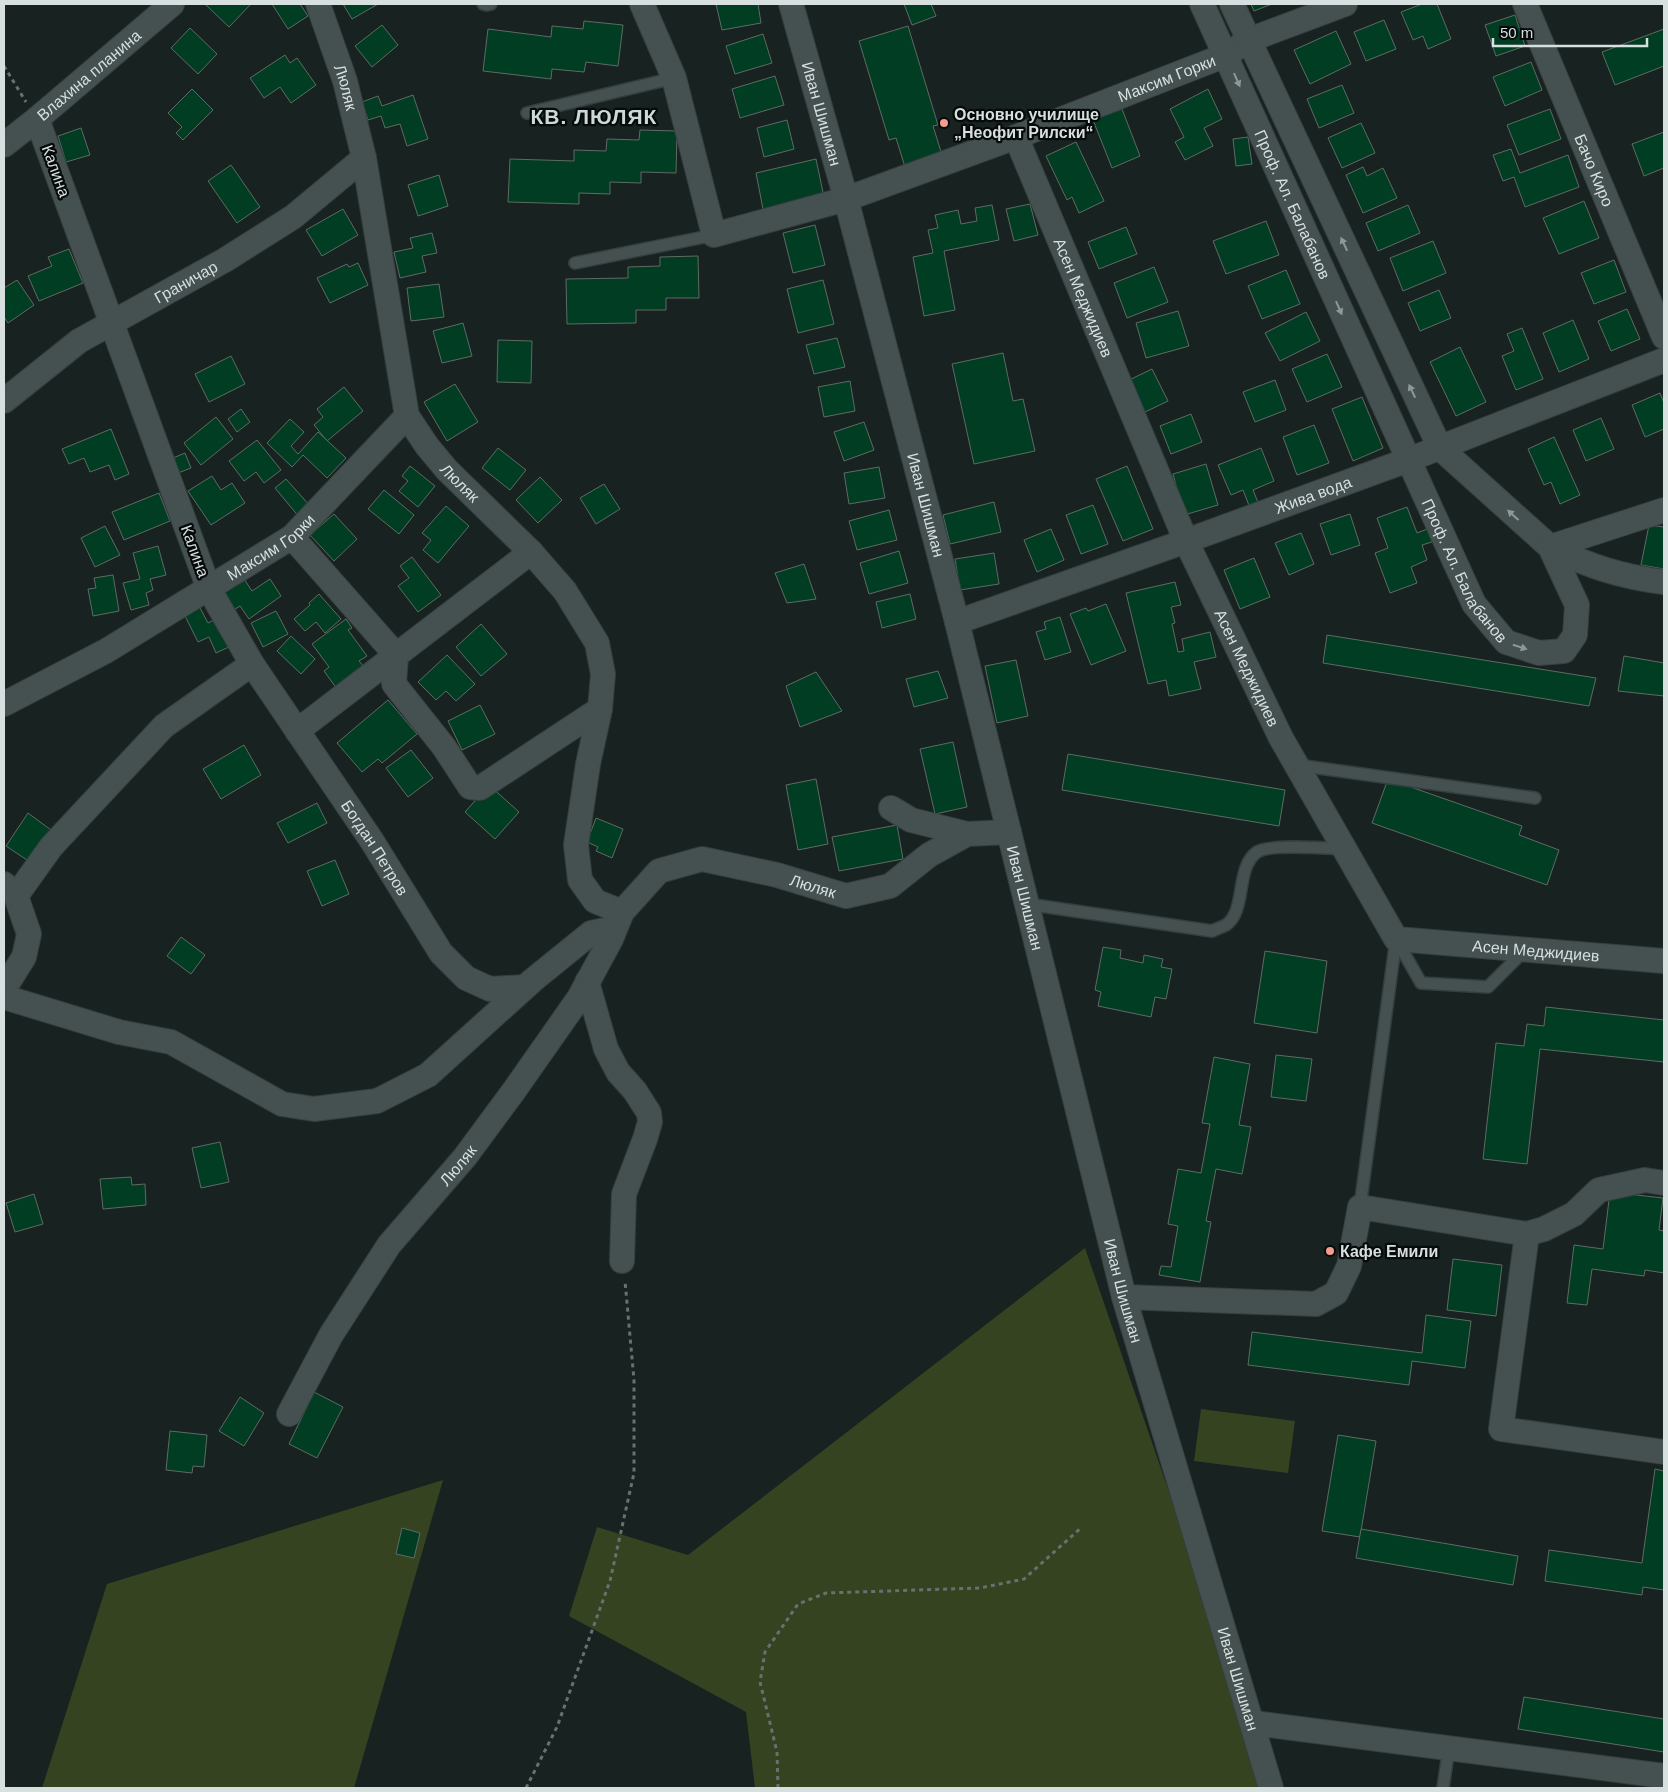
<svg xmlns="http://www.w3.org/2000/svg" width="1668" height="1792" viewBox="0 0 1668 1792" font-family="Helvetica,sans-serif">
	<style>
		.green { fill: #364321 }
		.building { fill: #003d23; stroke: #606a64 }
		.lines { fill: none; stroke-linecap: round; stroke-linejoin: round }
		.service-casing { stroke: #363f3e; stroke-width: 14 }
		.minor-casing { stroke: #363f3e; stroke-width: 26 }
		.path { stroke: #687170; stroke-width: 3; stroke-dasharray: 4 4; stroke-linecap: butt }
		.service { stroke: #445150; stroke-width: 11 }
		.minor { stroke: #445150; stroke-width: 24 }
		.oneway { fill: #8e9898 }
		.poi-dot { fill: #f49d8d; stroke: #060a0a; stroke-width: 2 }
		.labels { text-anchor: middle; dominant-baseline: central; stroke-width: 4.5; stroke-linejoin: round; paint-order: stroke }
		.street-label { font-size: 16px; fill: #d8dfdf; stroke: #060a0a }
		.poi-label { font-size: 16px; font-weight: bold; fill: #d8dfdf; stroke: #060a0a; text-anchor: start }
		.district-label { font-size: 21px; font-weight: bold; letter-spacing: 1px; fill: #cbdad9; stroke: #060a0a }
	</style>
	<rect width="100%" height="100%" fill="#172221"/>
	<!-- green -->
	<g class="green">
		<polygon points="1085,1248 1271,1788 755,1788 746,1712 569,1616 597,1527 688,1555"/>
		<polygon points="1201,1409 1295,1421 1288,1473 1194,1461"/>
		<polygon points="443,1480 354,1788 42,1788 107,1584"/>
	</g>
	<!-- building -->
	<g class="building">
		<polygon points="207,4 251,4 229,27 206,5"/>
		<polygon points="272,4 300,4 308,16 288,29"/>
		<polygon points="343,4 378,4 352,19"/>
		<polygon points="716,4 758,4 761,23 722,30"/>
		<polygon points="904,4 931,4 936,16 912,25"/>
		<polygon points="1251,4 1272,4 1254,11"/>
		<polygon points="1422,4 1437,4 1451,39 1428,49 1423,36 1413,40 1401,12"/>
		<polygon points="1515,15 1525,46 1496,56 1485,25"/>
		<polygon points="1384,20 1396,49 1366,61 1354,32"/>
		<polygon points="584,21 623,25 618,66 586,62 584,72 552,69 551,79 483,71 488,29 551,37 552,26 583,29"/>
		<polygon points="382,25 398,45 372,67 355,46"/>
		<polygon points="908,26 938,125 933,126 942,155 905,167 896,138 889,140 859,41"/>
		<polygon points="190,28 217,54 198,74 171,48"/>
		<polygon points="1664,29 1664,66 1615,85 1602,52"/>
		<polygon points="1336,31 1351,64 1310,84 1294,50"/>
		<polygon points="763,34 772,63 735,74 726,46"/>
		<polygon points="285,55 290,63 297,58 316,85 291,103 280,87 264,98 250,78"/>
		<polygon points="1531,62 1542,90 1505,106 1493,77"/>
		<polygon points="775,76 784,105 740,118 732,89"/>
		<polygon points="1342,85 1354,113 1319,128 1307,99"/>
		<polygon points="192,89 213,110 183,140 176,133 182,127 168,113"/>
		<polygon points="1208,89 1222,119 1204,128 1213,146 1185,160 1175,142 1184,137 1170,109"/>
		<polygon points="413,95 428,139 407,146 400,124 385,128 381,116 368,120 362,102 378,96 382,106"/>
		<polygon points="1122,109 1140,156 1112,168 1093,120"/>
		<polygon points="1550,109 1561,139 1519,155 1507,125"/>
		<polygon points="787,120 794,149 764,157 757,128"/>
		<polygon points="1361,123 1375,153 1342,168 1328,138"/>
		<polygon points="81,128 90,155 66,162 58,136"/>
		<polygon points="640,130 677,131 676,173 641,172 641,183 610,182 610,194 579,193 579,204 508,202 510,159 574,161 574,150 606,151 607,139 639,140"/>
		<polygon points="1664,132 1664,168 1644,176 1632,144"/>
		<polygon points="1248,137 1252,164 1236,166 1233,139"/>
		<polygon points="1076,142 1104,201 1079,213 1072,197 1067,200 1046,156"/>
		<polygon points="1511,149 1520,173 1568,155 1579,187 1525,207 1514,177 1503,181 1493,155"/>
		<polygon points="816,159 825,202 805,200 763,209 756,173"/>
		<polygon points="231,165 260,207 237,223 208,181"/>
		<polygon points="1363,167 1367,176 1383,168 1397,198 1363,213 1346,175"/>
		<polygon points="439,175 448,206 418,216 408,185"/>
		<polygon points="1584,201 1599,238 1559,254 1543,218"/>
		<polygon points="1030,204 1038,235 1014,241 1006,209"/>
		<polygon points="992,205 999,240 944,251 955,310 924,316 913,257 933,253 928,230 938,228 935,215 958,210 961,224 977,221 975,208"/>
		<polygon points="1408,205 1420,233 1378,251 1366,223"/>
		<polygon points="343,209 358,235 322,256 306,230"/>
		<polygon points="1266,221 1279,255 1226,274 1213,241"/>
		<polygon points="815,225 825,265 793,273 783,233"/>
		<polygon points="1126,227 1137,254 1099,269 1088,242"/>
		<polygon points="432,233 437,253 422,256 426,272 400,278 394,252 413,248 410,238"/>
		<polygon points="1433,241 1446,273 1403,291 1390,258"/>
		<polygon points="69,249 83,283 39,301 28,276 52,266 48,257"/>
		<polygon points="698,256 699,298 666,298 666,310 636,310 636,323 567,324 566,279 628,278 628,267 660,266 660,257"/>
		<polygon points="1614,260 1626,292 1594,304 1581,273"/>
		<polygon points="358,263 368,285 330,303 317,278 347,264 349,267"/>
		<polygon points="1154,267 1168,302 1127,318 1114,283"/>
		<polygon points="1286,270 1300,304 1262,319 1248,286"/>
		<polygon points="17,280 34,305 8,323 4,317 4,288"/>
		<polygon points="823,280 834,324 798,333 787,289"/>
		<polygon points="439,284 444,317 411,321 407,288"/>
		<polygon points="1439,290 1451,318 1420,331 1408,303"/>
		<polygon points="1627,309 1640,339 1611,351 1598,321"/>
		<polygon points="1178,311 1189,346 1146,358 1136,323"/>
		<polygon points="1306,312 1320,341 1280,361 1265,333"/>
		<polygon points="1573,320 1589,359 1559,372 1543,333"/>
		<polygon points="463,323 472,356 442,363 433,331"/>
		<polygon points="1522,328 1543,379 1516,390 1502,356 1514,351 1507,334"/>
		<polygon points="837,338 845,367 814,374 806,345"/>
		<polygon points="498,340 532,341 531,383 497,382"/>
		<polygon points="1460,347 1486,402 1456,416 1430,362"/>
		<polygon points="1003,353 1013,401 1023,399 1035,451 974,464 952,364"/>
		<polygon points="1327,354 1342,387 1307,402 1292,369"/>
		<polygon points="231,356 245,384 209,402 195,374"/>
		<polygon points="1152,369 1168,401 1143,413 1127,381"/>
		<polygon points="1275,380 1286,410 1255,422 1243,392"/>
		<polygon points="850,381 855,411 824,417 818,387"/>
		<polygon points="455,384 478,422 447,441 424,402"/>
		<polygon points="344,387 363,411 327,441 314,425 323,417 317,409"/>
		<polygon points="1660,393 1664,403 1664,429 1645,437 1632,405"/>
		<polygon points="1362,397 1383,448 1353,461 1332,409"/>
		<polygon points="241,409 250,422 237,432 228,419"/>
		<polygon points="1191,414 1202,442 1171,454 1160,426"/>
		<polygon points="216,417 233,439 201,465 184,443"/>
		<polygon points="1601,418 1614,449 1586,461 1573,430"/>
		<polygon points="290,419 304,432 291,446 298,454 318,432 346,458 327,478 303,455 292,467 267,443"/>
		<polygon points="864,422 874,450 844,461 834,432"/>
		<polygon points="1314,425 1329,463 1297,475 1283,437"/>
		<polygon points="111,429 129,474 115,480 109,465 90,472 84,458 69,464 62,449"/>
		<polygon points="1554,437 1580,495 1560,504 1551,482 1544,485 1528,449"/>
		<polygon points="257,440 281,470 264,483 256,472 244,481 229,461"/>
		<polygon points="498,448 526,470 510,490 482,468"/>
		<polygon points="1261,448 1274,481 1253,490 1259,505 1250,508 1243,490 1231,495 1218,465"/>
		<polygon points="185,453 191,468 178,473 173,458"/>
		<polygon points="1206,464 1218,505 1184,515 1173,474"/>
		<polygon points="410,466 435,486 418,507 399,491 408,481 402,476"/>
		<polygon points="1127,466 1153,529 1123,541 1096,479"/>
		<polygon points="879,467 885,498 849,504 844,473"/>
		<polygon points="212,476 221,490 232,483 245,503 211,525 188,491"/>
		<polygon points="540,477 562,500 538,523 516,500"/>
		<polygon points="286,479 312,508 300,518 275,488"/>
		<polygon points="604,484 620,509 596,524 580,498"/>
		<polygon points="384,490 414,515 399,534 368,509"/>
		<polygon points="159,493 170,521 124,540 112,512"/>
		<polygon points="994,502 1001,532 950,544 943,515"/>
		<polygon points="1093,505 1108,544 1081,554 1066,515"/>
		<polygon points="446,506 469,526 438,563 423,550 431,540 422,533"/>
		<polygon points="1407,507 1417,533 1427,529 1432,542 1422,545 1427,560 1411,567 1417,583 1390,593 1375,553 1388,548 1377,518"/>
		<polygon points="889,510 897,540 857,550 849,521"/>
		<polygon points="334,514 357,539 334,561 310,535"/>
		<polygon points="1350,514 1360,545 1331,555 1320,524"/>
		<polygon points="1649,525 1664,527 1664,569 1641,565"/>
		<polygon points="105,526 120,555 95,567 81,538"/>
		<polygon points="1051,529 1064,560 1037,572 1024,540"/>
		<polygon points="1301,533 1314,564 1289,575 1275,543"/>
		<polygon points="158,546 166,575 150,579 153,590 146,593 149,605 131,610 123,583 140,579 133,553"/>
		<polygon points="899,551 908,583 869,594 860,563"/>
		<polygon points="994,553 999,584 960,590 955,559"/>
		<polygon points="412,557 441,595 418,612 398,586 409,578 400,566"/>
		<polygon points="1254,558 1270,597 1240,609 1224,570"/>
		<polygon points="804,564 816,599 787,603 775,573"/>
		<polygon points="113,575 119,611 93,616 88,589 96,588 94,578"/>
		<polygon points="244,579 252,591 270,579 281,596 249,619 240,606 232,611 220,595"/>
		<polygon points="1175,582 1181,605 1171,607 1175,623 1172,624 1178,652 1184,651 1182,639 1210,632 1216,657 1194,662 1201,689 1169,696 1166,680 1148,684 1126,593"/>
		<polygon points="319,594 341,619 325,633 316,622 305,631 294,619 310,605 309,603"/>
		<polygon points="910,594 916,619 882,628 876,602"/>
		<polygon points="1106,604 1126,651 1091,665 1070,614 1086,608 1088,611"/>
		<polygon points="199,606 208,623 220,617 233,645 216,653 209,637 198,642 184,614"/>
		<polygon points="276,611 288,634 263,647 251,623"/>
		<polygon points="1060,617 1071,652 1045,660 1036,632 1046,629 1044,622"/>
		<polygon points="346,619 352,628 348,630 367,656 359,661 365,668 337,689 324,671 329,667 312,644"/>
		<polygon points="481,624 507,654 481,676 456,647"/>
		<polygon points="1327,635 1596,678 1589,706 1323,663"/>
		<polygon points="291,636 315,659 301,674 277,651"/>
		<polygon points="447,655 475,684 456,701 446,691 436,700 418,682"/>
		<polygon points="1624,656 1664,663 1664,696 1618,691"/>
		<polygon points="1016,660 1028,716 997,723 985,666"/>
		<polygon points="938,671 948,698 914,707 906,679"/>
		<polygon points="816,672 842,711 800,727 786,686"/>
		<polygon points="388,700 417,734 382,763 378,759 362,772 337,743"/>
		<polygon points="480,705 495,734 462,750 448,721"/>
		<polygon points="953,742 967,807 935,814 920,749"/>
		<polygon points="244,745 261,775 221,799 203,769"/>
		<polygon points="411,750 433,778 408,797 386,768"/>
		<polygon points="1068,754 1285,790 1279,826 1062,790"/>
		<polygon points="816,779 828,844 798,850 786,785"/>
		<polygon points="1388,779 1522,826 1519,835 1559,850 1547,885 1372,823"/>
		<polygon points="489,785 519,812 495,839 465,812"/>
		<polygon points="317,803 327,823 288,843 277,823"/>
		<polygon points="28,813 51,830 30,862 6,846"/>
		<polygon points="596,818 623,829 612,858 596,851 598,847 587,842"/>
		<polygon points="897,825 903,859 839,871 832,837"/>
		<polygon points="335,860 349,894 322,906 307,871"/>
		<polygon points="181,937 205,955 191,974 167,956"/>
		<polygon points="1103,947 1121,950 1120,958 1143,963 1144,955 1163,959 1161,967 1172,969 1166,999 1155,997 1151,1017 1098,1006 1101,992 1095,990"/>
		<polygon points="1265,951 1327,961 1317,1033 1254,1023"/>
		<polygon points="1546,1007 1664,1020 1664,1062 1540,1049 1527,1164 1483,1159 1496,1043 1524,1046 1527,1024 1544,1026"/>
		<polygon points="1276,1055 1312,1059 1306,1101 1271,1097"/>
		<polygon points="1214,1057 1250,1064 1239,1125 1251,1127 1242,1174 1216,1169 1206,1221 1211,1222 1200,1282 1159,1275 1161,1266 1171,1267 1178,1226 1168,1224 1178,1169 1201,1173 1210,1124 1202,1123"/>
		<polygon points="220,1142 229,1182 201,1188 192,1148"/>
		<polygon points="131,1177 132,1185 145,1184 146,1205 103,1209 100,1179"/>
		<polygon points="1610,1192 1663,1198 1659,1230 1664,1231 1664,1273 1645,1270 1644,1276 1592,1269 1587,1305 1567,1303 1574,1245 1603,1249"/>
		<polygon points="34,1194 43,1224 15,1232 6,1203"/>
		<polygon points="1453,1259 1502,1265 1496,1316 1447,1310"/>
		<polygon points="1426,1315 1471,1321 1465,1368 1412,1361 1409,1385 1248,1365 1252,1332 1422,1353"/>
		<polygon points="314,1392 343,1407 317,1458 289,1444"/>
		<polygon points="240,1397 264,1413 244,1446 219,1431"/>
		<polygon points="170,1431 207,1435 204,1467 193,1466 192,1473 166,1470"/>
		<polygon points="1338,1435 1376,1441 1360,1537 1322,1531"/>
		<polygon points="1655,1469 1664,1471 1664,1590 1643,1587 1642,1595 1545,1581 1549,1550 1642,1563"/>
		<polygon points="402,1528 420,1533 414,1558 396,1554"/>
		<polygon points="1361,1529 1518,1556 1513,1585 1356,1558"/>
		<polygon points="1524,1697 1664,1719 1664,1752 1518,1729"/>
	</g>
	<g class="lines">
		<!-- service casing -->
		<g class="service-casing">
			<g id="service">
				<polyline points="483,4 487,5 491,4"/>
				<polyline points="527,113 674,78"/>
				<polyline points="575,263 714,235"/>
				<polyline points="1297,765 1535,798"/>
				<path d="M1027 904 1212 931C1216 929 1222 927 1226 925 1247 910 1235 868 1257 852 1268 844 1327 848 1344 849"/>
				<polyline points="1396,939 1421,983 1488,987 1525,950"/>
				<polyline points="1360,1207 1396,939"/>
				<polyline points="1443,1788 1449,1747"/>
			</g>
		</g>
		<!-- minor casing -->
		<g class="minor-casing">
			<g id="minor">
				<path id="s1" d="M318 4 345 81 364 158 407 416 427 446 447 470 531 552 565 591 597 643 603 674 600 709 588 764 576 845 580 880 595 901 622 912"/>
				<path id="s2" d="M642 4 674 78 714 235 846 199 1016 137 1226 55 1249 40 1345 4"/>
				<path id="s3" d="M791 4 846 199 957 622 1124 1297 1271 1788"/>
				<path id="s4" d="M1202 4 1474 604 1506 642 1539 653 1564 651 1575 635 1577 605 1550 547 1440 448 1232 4"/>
				<path id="s5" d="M1525 4 1664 337"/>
				<path id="s6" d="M1016 137 1186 541 1281 738 1396 939 1664 961"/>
				<path id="s7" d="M4 145 37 119 172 4"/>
				<path id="s8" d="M4 401 79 341 225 260 293 217 364 158"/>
				<polyline points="292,537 396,655 394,684 444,747 470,787 480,788 600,709"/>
				<polyline points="1550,547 1664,510"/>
				<path d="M1550 547C1588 566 1622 577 1664 582"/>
				<path id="s9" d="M957 622 1186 541 1408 460 1664 360"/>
				<path id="s10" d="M252 664 372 841 441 953 466 978 490 989 525 987"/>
				<path id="s11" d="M4 704 106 651 292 537 407 416"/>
				<polyline points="297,731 531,552"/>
				<polyline points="891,808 911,820 967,834"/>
				<polyline points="4,884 16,896 29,934 24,957 4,989"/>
				<polyline points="16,896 51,847 164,726 252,664 209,589 37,119"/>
				<polyline points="587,982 606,1049 618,1072 635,1091 649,1113 650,1122 645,1139 624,1194 622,1261"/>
				<polyline points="4,997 119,1032 171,1042 282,1104 314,1109 377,1101 428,1075 533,980 591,933 615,928"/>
				<polyline points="1527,1234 1501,1429 1664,1452"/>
				<polyline points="1124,1297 1316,1304 1336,1293 1349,1266 1360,1207 1527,1234 1544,1229 1574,1214 1599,1190 1645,1180 1664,1183"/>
				<path id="s12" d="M289 1414 331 1335 389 1245 465 1157 513 1092 579 998 611 939 622 912 659 871 702 859 777 875 846 896 890 886 929 855 967 834 1009 832"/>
				<polyline points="1253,1723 1664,1776"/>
			</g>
		</g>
		<!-- path -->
		<g class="path">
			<polyline points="4,66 26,102"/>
			<polyline points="526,1788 557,1727 610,1581 634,1473 634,1380 625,1281"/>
			<polyline points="778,1788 777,1752 760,1682 765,1652 798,1604 826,1593 980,1588 1024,1579 1082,1527"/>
		</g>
		<!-- service -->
		<use href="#service" class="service"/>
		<!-- minor -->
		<use href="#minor" class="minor"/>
	</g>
	<!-- one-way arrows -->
	<defs><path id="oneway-solid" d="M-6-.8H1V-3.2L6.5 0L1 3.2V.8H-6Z" transform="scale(1.25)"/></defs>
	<g class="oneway">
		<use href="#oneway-solid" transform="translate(1237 80) rotate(66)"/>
		<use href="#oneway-solid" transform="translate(1344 244) rotate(-115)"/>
		<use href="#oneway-solid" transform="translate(1339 308) rotate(66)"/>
		<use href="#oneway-solid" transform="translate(1412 391) rotate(-115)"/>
		<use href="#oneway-solid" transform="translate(1513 515) rotate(-138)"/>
		<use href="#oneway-solid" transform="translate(1520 647) rotate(18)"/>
	</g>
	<!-- markers -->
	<g class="poi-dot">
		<circle cx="944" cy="123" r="5"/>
		<circle cx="1330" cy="1251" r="5"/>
	</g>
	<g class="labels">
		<!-- street labels -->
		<g class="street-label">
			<text stroke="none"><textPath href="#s7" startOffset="110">Влахина планина</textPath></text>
			<text stroke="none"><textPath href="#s2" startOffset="722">Максим Горки</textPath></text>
			<text stroke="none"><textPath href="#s1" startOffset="88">Люляк</textPath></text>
			<text stroke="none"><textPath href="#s3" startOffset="114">Иван Шишман</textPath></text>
			<text transform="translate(56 171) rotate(70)">Калина</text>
			<text stroke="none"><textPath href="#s5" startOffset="180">Бачо Киро</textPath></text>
			<text stroke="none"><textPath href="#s4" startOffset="220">Проф. Ал. Балабанов</textPath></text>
			<text stroke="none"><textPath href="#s8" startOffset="218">Граничар</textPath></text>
			<text stroke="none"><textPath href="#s6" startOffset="174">Асен Меджидиев</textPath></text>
			<text stroke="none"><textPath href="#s1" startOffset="508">Люляк</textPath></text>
			<text stroke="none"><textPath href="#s9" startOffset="378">Жива вода</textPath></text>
			<text stroke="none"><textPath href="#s3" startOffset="519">Иван Шишман</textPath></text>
			<text stroke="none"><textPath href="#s11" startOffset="310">Максим Горки</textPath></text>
			<text transform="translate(195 551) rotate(70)">Калина</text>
			<text stroke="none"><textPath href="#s4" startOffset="625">Проф. Ал. Балабанов</textPath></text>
			<text stroke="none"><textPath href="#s6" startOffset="579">Асен Меджидиев</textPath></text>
			<text stroke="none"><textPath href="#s10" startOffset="221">Богдан Петров</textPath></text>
			<text stroke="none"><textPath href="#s12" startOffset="819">Люляк</textPath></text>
			<text stroke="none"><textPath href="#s3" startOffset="924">Иван Шишман</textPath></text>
			<text stroke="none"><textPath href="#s6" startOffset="1029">Асен Меджидиев</textPath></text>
			<text stroke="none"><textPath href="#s12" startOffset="302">Люляк</textPath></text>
			<text stroke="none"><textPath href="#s3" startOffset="1329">Иван Шишман</textPath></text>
			<text stroke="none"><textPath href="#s3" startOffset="1734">Иван Шишман</textPath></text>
		</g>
		<!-- poi labels -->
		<g class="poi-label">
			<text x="954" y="114">Основно училище<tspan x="954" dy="18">„Неофит Рилски“</tspan></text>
			<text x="1340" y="1251">Кафе Емили</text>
		</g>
		<!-- district labels -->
		<g class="district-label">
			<text x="594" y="116">КВ. ЛЮЛЯК</text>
		</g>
	</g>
	<!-- border -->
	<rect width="1668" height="1792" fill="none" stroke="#d8dfdf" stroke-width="10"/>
	<!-- scale -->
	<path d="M1493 38v8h154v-8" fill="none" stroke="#d8dfdf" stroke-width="2.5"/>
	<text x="1500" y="38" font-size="15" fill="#d8dfdf" stroke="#060a0a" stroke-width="4" paint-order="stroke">50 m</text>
</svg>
